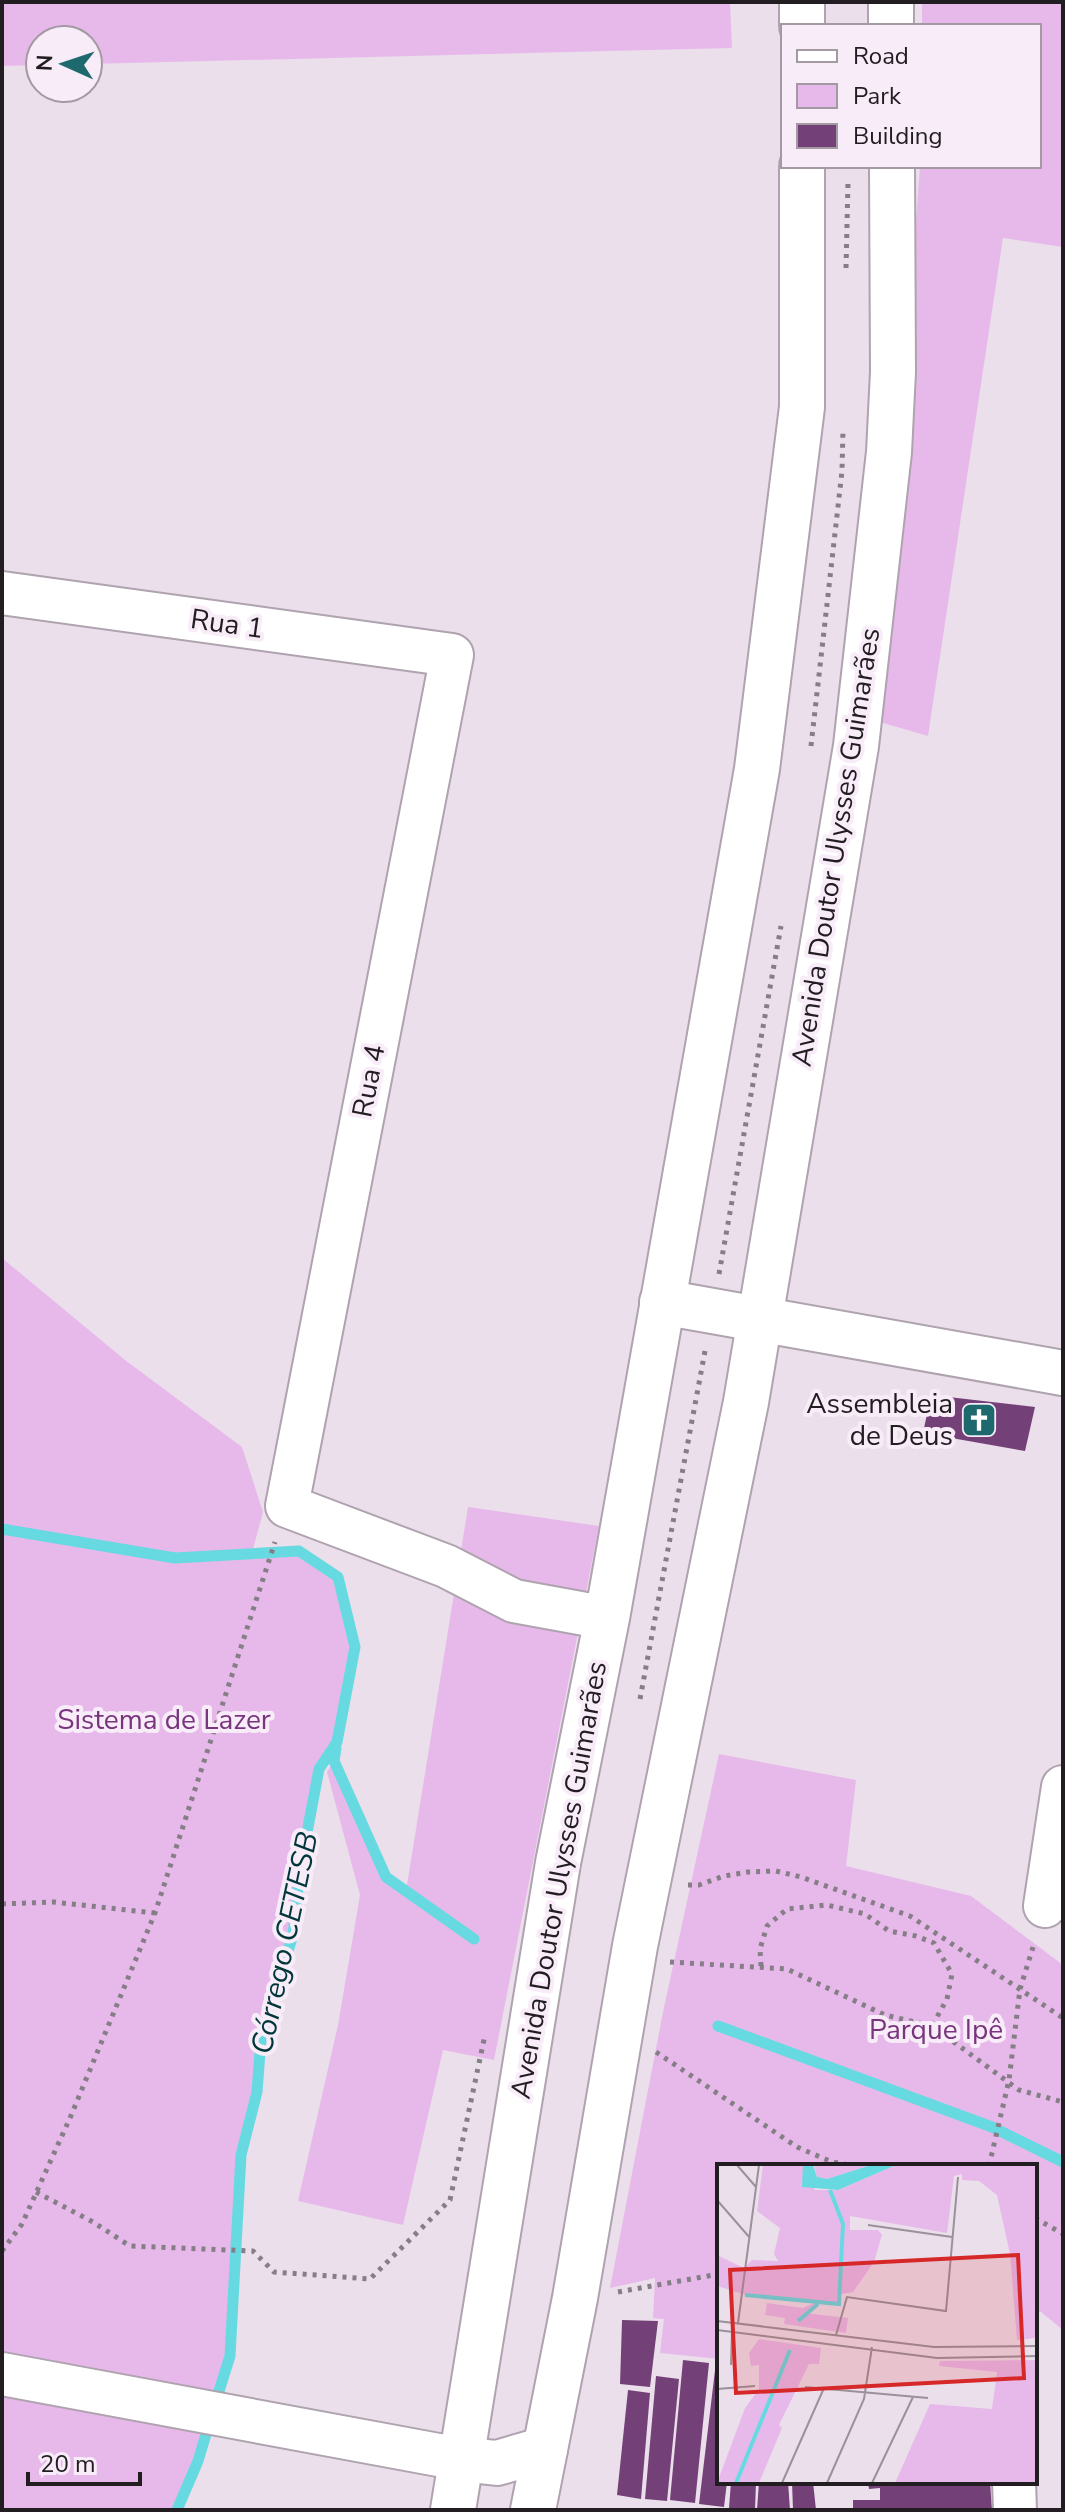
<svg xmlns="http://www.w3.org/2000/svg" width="1065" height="2512" viewBox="0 0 1065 2512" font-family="'Nunito Sans',sans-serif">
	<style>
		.green { fill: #e7b9ea }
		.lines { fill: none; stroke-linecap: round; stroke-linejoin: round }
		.stream { stroke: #67dae1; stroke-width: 11 }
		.building { fill: #734077 }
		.minor-casing { stroke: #aea3ae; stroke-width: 46 }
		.tertiary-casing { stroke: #aea3ae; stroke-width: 48 }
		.secondary-casing { stroke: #aea3ae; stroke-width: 48 }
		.path { stroke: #867e86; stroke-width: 5; stroke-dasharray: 4 6; stroke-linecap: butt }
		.minor { stroke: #fff; stroke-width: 42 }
		.tertiary { stroke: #fff; stroke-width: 44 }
		.secondary { stroke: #fff; stroke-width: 44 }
		.labels { text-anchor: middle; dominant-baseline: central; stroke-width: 8; stroke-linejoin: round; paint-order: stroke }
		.street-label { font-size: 28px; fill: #211d21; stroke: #f8ecf8 }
		.poi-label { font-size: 28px; fill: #211d21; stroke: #f8ecf8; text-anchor: end }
		.park-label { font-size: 28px; fill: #78357e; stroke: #f8ecf8 }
		.water-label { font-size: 30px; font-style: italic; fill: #00373b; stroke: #f8ecf8 }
		.inset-river { fill: none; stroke: #67dae1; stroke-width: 4 }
		.inset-road { fill: none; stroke: #9a919a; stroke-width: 2 }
		.view { fill: #d62828; fill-opacity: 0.15; stroke: #d62828; stroke-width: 4 }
		.inset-edge { fill: none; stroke: #211d21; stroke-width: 4 }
	</style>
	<rect width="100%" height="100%" fill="#ebdfeb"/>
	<!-- green -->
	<g class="green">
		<polygon points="2,2 730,2 732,48 88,64 88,40 40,40 40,65 2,66"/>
		<polygon points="922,2 1063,2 1063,247 1003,238 928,736 880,722 920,166 1039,166 1039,26 922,26"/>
		<polygon points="2,1258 125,1360 242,1447 263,1512 252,1553 299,1551 338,1577 355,1647 337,1742 319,1769 300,1869 293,1935 261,2039 257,2092 241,2155 230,2356 198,2461 176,2510 2,2510"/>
		<polygon points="468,1507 599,1526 494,2060 443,2050 403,2225 298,2201 338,2025 360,1895 327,1772 334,1761 386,1877 406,1891"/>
		<polygon points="719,1754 856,1780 846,1866 971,1896 1063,1965 1063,2330 1041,2312 1035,2311 1035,2166 719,2166 719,2359 660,2353 664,2319 653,2318 655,2278 610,2288 663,2012"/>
	</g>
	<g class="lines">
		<!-- stream -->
		<g class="stream">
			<polyline points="2,1529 175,1558 299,1551 338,1577 355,1647 337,1742 319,1769 300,1870 293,1935 261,2039 257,2092 241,2155 230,2356 215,2404"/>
			<polyline points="336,1748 334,1761 386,1877 474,1939"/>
			<polyline points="718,2026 992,2127 1063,2162"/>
			<polyline points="177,2510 198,2461 210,2421"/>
		</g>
	</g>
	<!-- building -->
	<g class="building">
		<polygon points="931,1395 1035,1407 1025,1451 923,1433"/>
		<polygon points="622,2320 658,2321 650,2387 620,2384"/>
		<polygon points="683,2360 709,2363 695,2503 670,2500"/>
		<polygon points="716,2362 719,2363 719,2482 727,2482 724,2507 699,2504"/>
		<polygon points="656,2376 679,2379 667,2501 645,2499"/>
		<polygon points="628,2390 650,2393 641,2499 617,2495"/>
		<polygon points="731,2482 756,2482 755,2510 729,2508"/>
		<polygon points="759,2482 788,2482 790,2510 757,2510"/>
		<polygon points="792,2482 813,2482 816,2510 793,2510"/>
		<polygon points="868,2482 990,2482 992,2510 853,2510 853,2500 880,2500 880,2488 869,2489"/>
	</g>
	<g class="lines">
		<!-- minor casing -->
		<g class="minor-casing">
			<g id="minor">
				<polyline points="2,593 452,655 287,1506 446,1566 514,1601 607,1618"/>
				<polyline points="1045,1906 1063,1787"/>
				<polyline points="2,2374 460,2459"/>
				<polyline points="1014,2482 1015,2510"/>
			</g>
		</g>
		<!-- tertiary casing -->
		<g class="tertiary-casing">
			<polyline id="tertiary" points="662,1302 1063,1373"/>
		</g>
		<!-- secondary casing -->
		<g class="secondary-casing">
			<g id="secondary">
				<polyline points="891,2 891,26"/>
				<polyline points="802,26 802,2"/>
				<polyline points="460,2459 497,2463 545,2449"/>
				<polyline points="453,2510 558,1863 607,1618 757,769 802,407 802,166"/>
				<polyline points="533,2510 575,2298 635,1946 746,1402 856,746 889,452 893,372 892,166"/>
			</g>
		</g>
		<!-- path -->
		<g class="path">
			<polyline points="846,268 848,182"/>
			<polyline points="811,746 842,471 843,430"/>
			<polyline points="719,1274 781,926"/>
			<polyline points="640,1699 705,1351"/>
			<polyline points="688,1885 699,1885 724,1876 748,1872 776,1871 801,1877 910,1916 1063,2018"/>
			<polyline points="2,1904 53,1902 155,1913"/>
			<polyline points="670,1962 787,1969 885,2015 932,2026 1019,2090 1063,2102"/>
			<polyline points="761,1966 760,1949 767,1926 787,1909 827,1905 865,1914 889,1931 916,1936 934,1943 952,1974 947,1999 932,2026"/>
			<polyline points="656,2052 797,2147 832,2162 855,2166"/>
			<polyline points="989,2166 1009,2080 1020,1989 1034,1944"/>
			<polyline points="36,2192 93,2222 130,2246 253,2251 274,2272 370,2279 450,2200 485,2035"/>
			<polyline points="1035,2218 1063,2234"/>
			<polyline points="2,2251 22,2224 70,2118 155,1913 275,1542"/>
			<polyline points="618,2292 719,2274"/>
		</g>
		<!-- minor -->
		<use href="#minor" class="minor"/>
		<!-- tertiary -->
		<use href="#tertiary" class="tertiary"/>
		<!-- secondary -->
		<use href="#secondary" class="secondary"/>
	</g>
	<!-- icons -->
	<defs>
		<g id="church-square" transform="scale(1.8)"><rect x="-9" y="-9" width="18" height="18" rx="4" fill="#1d696e" stroke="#f8ecf8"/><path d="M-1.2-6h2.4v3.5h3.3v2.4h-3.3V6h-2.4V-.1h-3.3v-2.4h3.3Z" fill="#fff"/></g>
	</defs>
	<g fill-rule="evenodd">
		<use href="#church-square" x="979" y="1420"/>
	</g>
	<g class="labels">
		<!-- street labels -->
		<g class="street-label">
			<text transform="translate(227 624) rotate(8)">Rua 1</text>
			<text transform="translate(836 847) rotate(-81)">Avenida Doutor Ulysses Guimarães</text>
			<text transform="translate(369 1081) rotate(-79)">Rua 4</text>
			<text transform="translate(559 1880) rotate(-80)">Avenida Doutor Ulysses Guimarães</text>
		</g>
		<!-- poi labels -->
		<g class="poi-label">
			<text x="953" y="1404">Assembleia<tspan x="953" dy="32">de Deus</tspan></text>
		</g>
		<!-- park labels -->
		<g class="park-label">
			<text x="164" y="1720">Sistema de Lazer</text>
			<text x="936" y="2030">Parque Ipê</text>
		</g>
		<!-- water labels -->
		<g class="water-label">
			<text transform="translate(285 1943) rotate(-78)">Córrego CETESB</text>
		</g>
	</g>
	<!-- overview -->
	<g transform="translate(717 2164)">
		<rect width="320" height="320" fill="#ebdfeb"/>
		<path d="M46 1H87L98 26H121L179 1H318L320 174 300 176 293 90 280 31 262 17 245 16V10L237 12 230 69 133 52V66H161L165 71 157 98 136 128 124 130 122 140H101L87 149 131 154 129 169 67 160 68 154 48 151 50 139 86 144 99 138 32 132 0 122V91L27 104 35 96 61 97 57 90 63 64 40 47ZM97 1H154L110 15 100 14ZM42 175 104 184 102 200H92L62 261 65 264 42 319H0L28 244 42 225V201L34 202 32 189ZM320 196V319H178L213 240 275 245 280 208 222 202 223 197Z" fill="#e7b9ea"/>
		<path d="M86 1H96L100 13 110 15 154 1H179L121 26 85 23Z" fill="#67dae1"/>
		<path class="inset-river" d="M28 131 122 140 126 60 113 26M81 157 101 140M19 319 73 186"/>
		<path class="inset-road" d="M20 1 39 23M0 36 33 74M151 61 235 73M0 157 217 183 320 182M21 159 42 1M0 166 220 194 320 192M119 171 130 133 229 147 241 13M14 201 15 168M88 223 211 234M0 225 38 222M65 319 107 224M110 319 147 235 155 183M155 319 196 233"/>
		<path class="view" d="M301 91 307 214 19 229 13 106Z"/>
		<rect width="320" height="320" class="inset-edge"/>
	</g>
	<!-- border -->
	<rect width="1065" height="2512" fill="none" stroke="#211d21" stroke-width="8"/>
	<!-- legend -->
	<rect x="781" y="24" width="260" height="144" fill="#f8ecf8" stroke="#a299a2" stroke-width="2"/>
	<rect x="797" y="50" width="40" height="12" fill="#ffffff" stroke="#a299a2" stroke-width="2"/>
	<text x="853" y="64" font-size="24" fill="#211d21">Road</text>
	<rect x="797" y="84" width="40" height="24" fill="#e7b9ea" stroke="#a299a2" stroke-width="2"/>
	<text x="853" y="104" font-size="24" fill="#211d21">Park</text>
	<rect x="797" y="124" width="40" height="24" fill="#734077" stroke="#a299a2" stroke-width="2"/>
	<text x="853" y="144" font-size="24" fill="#211d21">Building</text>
	<!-- north arrow -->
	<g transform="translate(64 64) rotate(273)"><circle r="38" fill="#f8ecf8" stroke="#a299a2" stroke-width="2"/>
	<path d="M0-6L14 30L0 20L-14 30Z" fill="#1d696e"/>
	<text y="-12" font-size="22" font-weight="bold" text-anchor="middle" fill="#211d21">N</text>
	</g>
	<!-- scale -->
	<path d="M28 2472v12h112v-12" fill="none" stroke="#211d21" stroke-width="4"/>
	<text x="40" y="2472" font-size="24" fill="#211d21" stroke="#f8ecf8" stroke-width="6" paint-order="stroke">20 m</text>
</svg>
